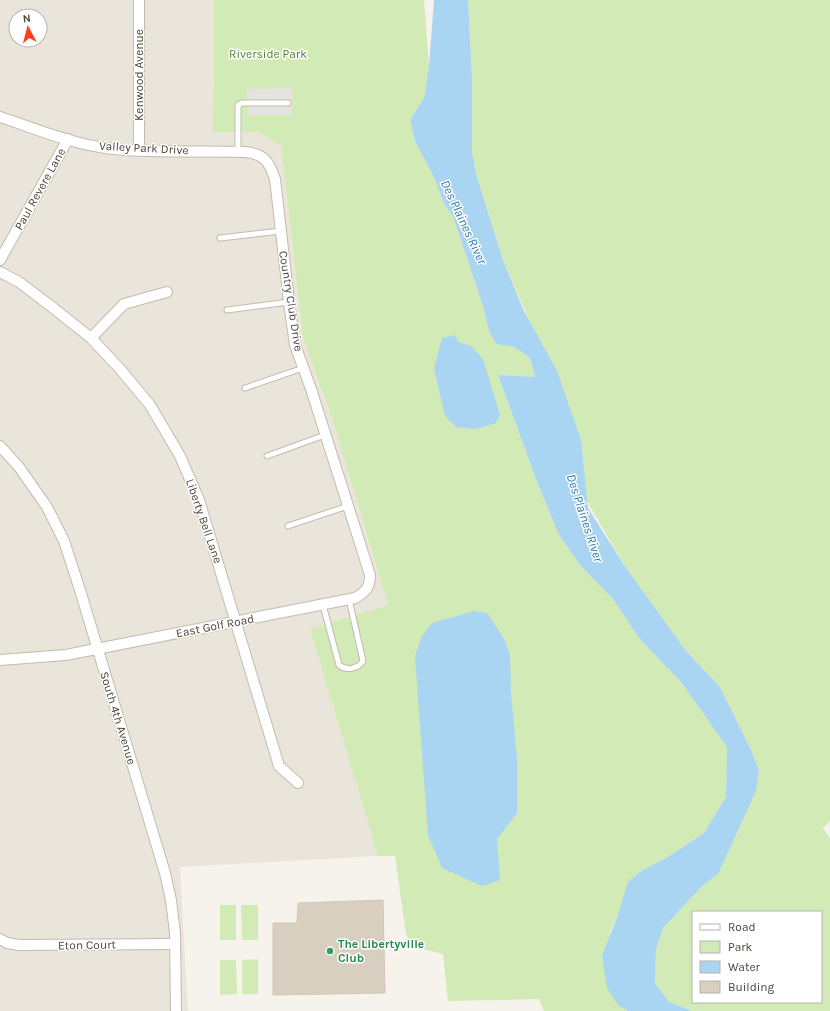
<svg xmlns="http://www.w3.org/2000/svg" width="830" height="1011" viewBox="0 0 830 1011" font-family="Karla,sans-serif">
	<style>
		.residential { fill: #eae5da; fill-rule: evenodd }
		.green { fill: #d2eab5; fill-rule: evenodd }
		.parking { fill: #e5e3e0 }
		.water { fill: #a9d4f2 }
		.building { fill: #d8cfc1; stroke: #d3c7b4 }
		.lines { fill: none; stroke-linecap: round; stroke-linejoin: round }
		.lane-casing { stroke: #c2bbae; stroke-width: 7 }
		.street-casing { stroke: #c2bbae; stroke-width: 12 }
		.lane { stroke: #fff; stroke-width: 5 }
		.street { stroke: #fff; stroke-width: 10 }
		.leisure-dot { fill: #2e9e5b; stroke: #fff; stroke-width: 1.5 }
		.labels { text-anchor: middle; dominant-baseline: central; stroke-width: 3; stroke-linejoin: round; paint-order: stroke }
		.park-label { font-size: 12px; fill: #4a7f2a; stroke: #fff }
		.street-label { font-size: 12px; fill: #4b4439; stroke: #fff }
		.leisure-label { font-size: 12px; font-weight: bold; fill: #27864d; stroke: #fff; text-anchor: start }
		.water-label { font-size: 13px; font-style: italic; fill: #2e7ab2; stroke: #fff }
	</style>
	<rect width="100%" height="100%" fill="#f6f3ec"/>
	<!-- residential -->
	<path class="residential" d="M0 0H214L213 131 258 132 281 144 303 338 332 418 388 605 310 629 378 856 180 867 188 1011H0ZM16 16H40V40H16Z"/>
	<!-- green -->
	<g class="green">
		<polygon points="214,0 424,0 429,66 424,98 410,120 415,141 435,179 444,204 453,216 483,306 489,331 496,344 514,347 530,358 535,377 498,375 536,479 558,533 579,564 613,599 639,638 681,682 727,747 726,797 704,833 666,858 640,872 619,912 610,932 619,1006 628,1011 544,1011 539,999 448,1001 443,954 413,947 406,934 395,856 378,856 310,629 388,605 332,418 303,338 281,145 258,132 213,132"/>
		<path d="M468 0H830V821L823 828 830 838V1011H692L668 1002 655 983 656 949 663 928 703 885 718 874 759 770 751 750 720 687 687 652 624 565 587 501 581 440 503 260 476 174 472 152V78ZM693 912H821V1002H693Z"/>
		<rect x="220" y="905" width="16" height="35"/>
		<polygon points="241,905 258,905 258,940 242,940"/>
		<polygon points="258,959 258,994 242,994 242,960"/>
		<polygon points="220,960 236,960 237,994 220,995"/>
	</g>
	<!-- parking -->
	<polygon class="parking" points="292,88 292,115 248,115 247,89"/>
	<!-- water -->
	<g class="water">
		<polygon points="434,0 468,0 472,78 472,152 476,174 503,260 524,311 557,371 581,440 588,508 624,565 687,652 720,687 751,750 759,770 756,791 718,874 703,885 663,928 656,949 655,983 669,1002 692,1011 628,1011 619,1006 607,988 602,956 619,912 628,882 640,872 666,858 704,833 726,797 727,747 681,682 639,638 613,599 579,564 558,533 536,479 498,375 535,377 530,358 514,347 496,344 489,331 483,306 453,216 444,204 435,179 415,141 410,120 424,98 429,66"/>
		<polygon points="455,335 458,342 471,346 483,359 500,415 496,423 475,429 456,427 445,416 434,368 442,338"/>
		<polygon points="474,611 487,613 504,639 510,655 511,693 517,758 517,813 497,839 500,880 482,886 442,868 428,835 415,656 422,636 432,623"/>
	</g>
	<!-- building -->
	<polygon class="building" points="383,900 385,993 273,995 273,923 297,923 298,903"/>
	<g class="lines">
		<!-- lane casing -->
		<g class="lane-casing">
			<g id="lane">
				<polyline points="238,151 238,105 242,103 288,103"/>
				<polyline points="220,238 281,231"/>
				<polyline points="227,310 289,302"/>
				<polyline points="245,388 303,368"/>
				<polyline points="267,456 325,435"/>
				<polyline points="288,526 348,506"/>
				<path d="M323 605 339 665C346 671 358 669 363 661L349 599"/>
			</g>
		</g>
		<!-- street casing -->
		<g class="street-casing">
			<g id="street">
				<polyline points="139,0 139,150"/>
				<path d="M0 117C34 128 69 143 105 148 150 154 199 150 245 152 264 154 269 161 275 179L290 310 295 345 311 389 370 575C370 587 366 592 355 598L66 655 0 660"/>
				<polyline points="0,260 68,139"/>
				<polyline points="0,272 19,282 52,307 91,338 120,369 150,405 180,456 199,500 279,766 298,783"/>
				<polyline points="91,338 124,304 167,292"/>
				<polyline points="0,446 19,467 47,507 64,541 80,590 165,873 171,900 175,933 176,1011"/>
				<polyline points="0,939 7,943 19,945 175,944"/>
			</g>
		</g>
		<!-- lane -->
		<use href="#lane" class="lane"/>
		<!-- street -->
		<use href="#street" class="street"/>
	</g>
	<!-- markers -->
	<circle class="leisure-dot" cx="330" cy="951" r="4"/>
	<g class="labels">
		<!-- park labels -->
		<g class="park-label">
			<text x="268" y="54">Riverside Park</text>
		</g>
		<!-- street labels -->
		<g class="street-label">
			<text transform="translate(139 75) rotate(-90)">Kenwood Avenue</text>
			<text transform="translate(144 148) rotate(3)">Valley Park Drive</text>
			<text transform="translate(40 189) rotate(-61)">Paul Revere Lane</text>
			<text transform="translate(291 301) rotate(81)">Country Club Drive</text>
			<text transform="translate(204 521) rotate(71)">Liberty Bell Lane</text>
			<text transform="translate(215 626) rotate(-11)">East Golf Road</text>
			<text transform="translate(118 718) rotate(73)">South 4th Avenue</text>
			<text transform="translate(87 945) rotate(-1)">Eton Court</text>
		</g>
		<!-- leisure labels -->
		<g class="leisure-label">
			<text x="338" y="944">The Libertyville<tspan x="338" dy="14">Club</tspan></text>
		</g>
		<!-- water labels -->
		<g class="water-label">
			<text transform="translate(464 222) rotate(65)">Des Plaines River</text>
			<text transform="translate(585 518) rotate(72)">Des Plaines River</text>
		</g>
	</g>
	<!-- legend -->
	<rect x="692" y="911" width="130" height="92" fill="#ffffff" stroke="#b7b4b0"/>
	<rect x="700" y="924" width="20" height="6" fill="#ffffff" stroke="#b7b4b0"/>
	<text x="728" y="931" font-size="12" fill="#4b4439">Road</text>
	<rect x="700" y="941" width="20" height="12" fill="#d2eab5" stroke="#b7b4b0"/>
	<text x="728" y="951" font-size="12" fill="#4b4439">Park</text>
	<rect x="700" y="961" width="20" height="12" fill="#a9d4f2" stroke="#b7b4b0"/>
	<text x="728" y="971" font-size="12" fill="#4b4439">Water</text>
	<rect x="700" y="981" width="20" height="12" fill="#d8cfc1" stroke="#b7b4b0"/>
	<text x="728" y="991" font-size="12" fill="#4b4439">Building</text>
	<!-- north arrow -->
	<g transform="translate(28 28) rotate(353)"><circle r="19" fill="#ffffff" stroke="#b7b4b0"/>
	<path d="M0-3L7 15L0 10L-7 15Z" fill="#fc3f1d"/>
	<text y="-6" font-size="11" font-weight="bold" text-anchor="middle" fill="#4b4439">N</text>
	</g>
</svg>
